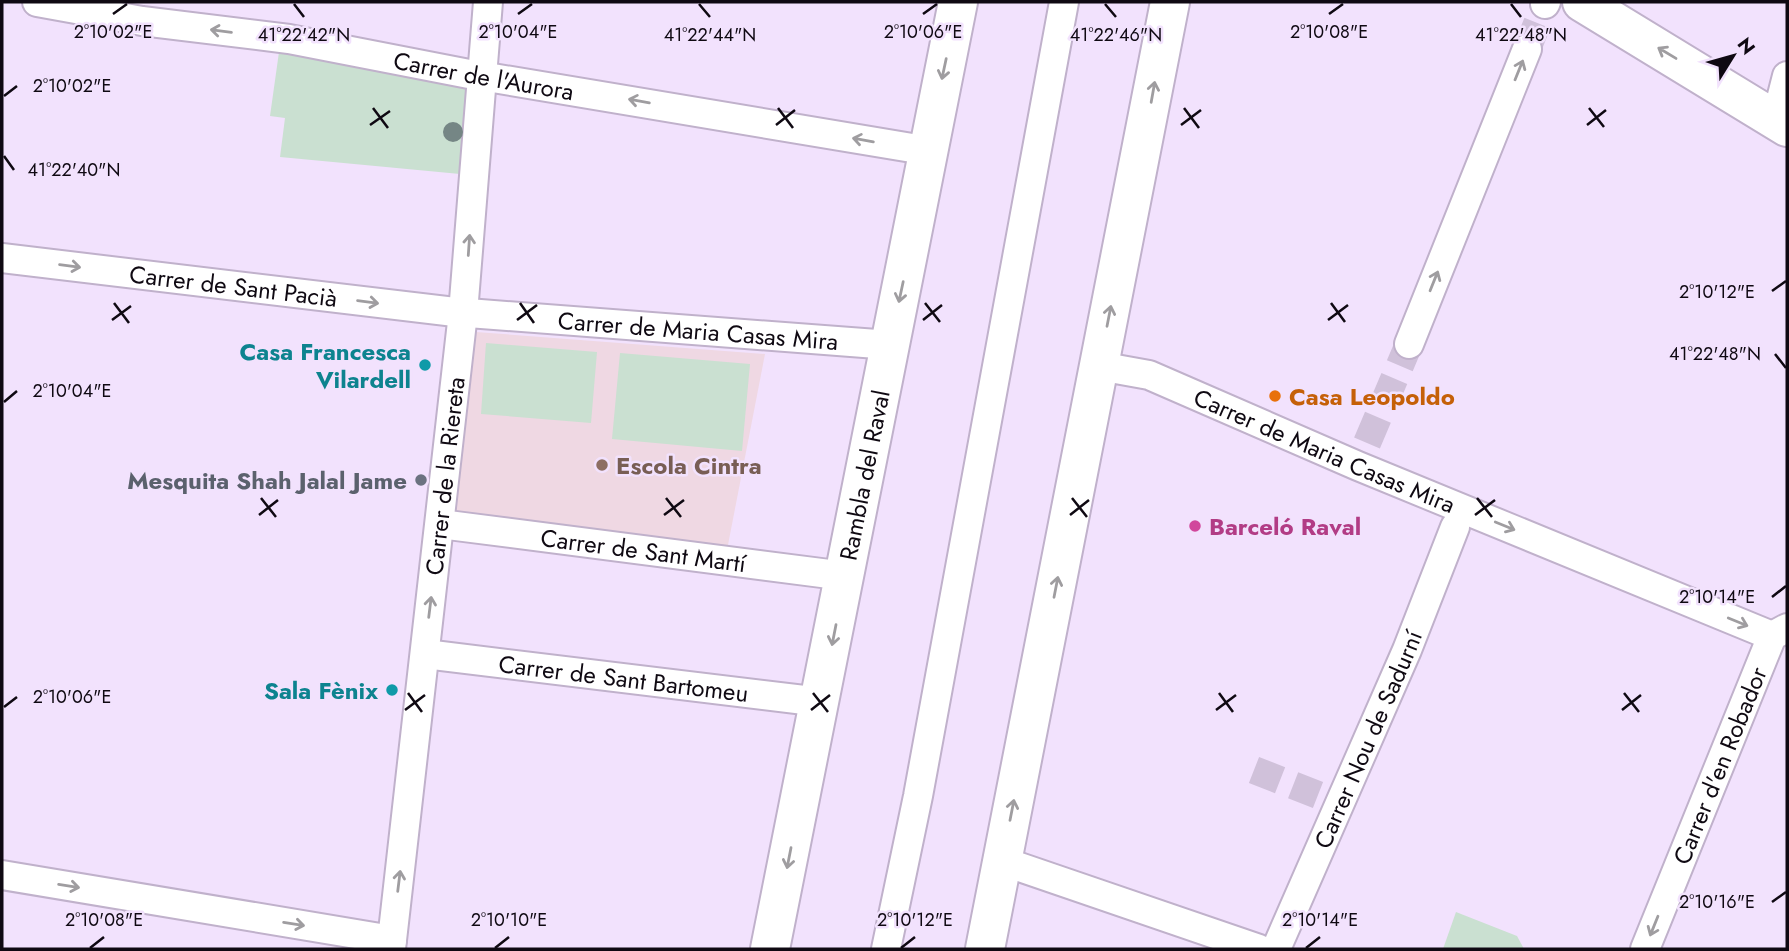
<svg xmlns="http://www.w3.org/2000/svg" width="1789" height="951" viewBox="0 0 1789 951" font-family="Jost,sans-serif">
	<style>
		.education { fill: #efd8e3 }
		.green { fill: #cae0d1 }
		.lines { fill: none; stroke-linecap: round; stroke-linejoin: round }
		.street-tunnel { stroke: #d0c1da; stroke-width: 28; stroke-dasharray: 28 14; stroke-linecap: butt }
		.street-casing { stroke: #c0b1cb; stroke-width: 32 }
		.secondary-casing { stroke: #c0b1cb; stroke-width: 42 }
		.street { stroke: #fff; stroke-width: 28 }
		.secondary { stroke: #fff; stroke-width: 38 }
		.tree { fill: #758685 }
		.oneway { stroke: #9f9da0 }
		.ticks { fill: none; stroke: #0f0912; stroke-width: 2.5 }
		.culture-dot { fill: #0f9aa8; stroke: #f2e2fd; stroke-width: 2.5 }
		.food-dot { fill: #e8710a; stroke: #f2e2fd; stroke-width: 2.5 }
		.education-dot { fill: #8d6e63; stroke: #f2e2fd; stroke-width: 2.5 }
		.worship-dot { fill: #6b7280; stroke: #f2e2fd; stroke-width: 2.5 }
		.hotel-dot { fill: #d1479c; stroke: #f2e2fd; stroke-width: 2.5 }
		.labels { text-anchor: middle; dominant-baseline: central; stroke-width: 5; stroke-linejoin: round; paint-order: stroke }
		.street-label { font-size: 24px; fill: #0f0912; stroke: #f2e2fd }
		.culture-label { font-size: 24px; font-weight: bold; fill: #0d838f; stroke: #f2e2fd; text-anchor: end }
		.food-label { font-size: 24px; font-weight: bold; fill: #c56008; stroke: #f2e2fd; text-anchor: start }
		.education-label { font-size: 24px; font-weight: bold; fill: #785e54; stroke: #f2e2fd; text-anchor: start }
		.worship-label { font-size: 24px; font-weight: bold; fill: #5b616d; stroke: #f2e2fd; text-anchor: end }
		.hotel-label { font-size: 24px; font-weight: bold; fill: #b23c85; stroke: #f2e2fd; text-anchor: start }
		.ticks-label { font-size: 18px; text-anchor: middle; fill: #0f0912; stroke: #f2e2fd; stroke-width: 5; stroke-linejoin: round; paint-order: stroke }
	</style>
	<rect width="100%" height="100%" fill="#f2e2fd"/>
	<!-- education -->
	<polygon class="education" points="476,332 765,354 727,550 455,511"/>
	<!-- green -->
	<g class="green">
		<polygon points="279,52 466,82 460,174 280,157 285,118 270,116"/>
		<polygon points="486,343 597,352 591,423 481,414"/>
		<polygon points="620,353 750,364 742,451 612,439"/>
		<polygon points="1456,912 1517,936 1524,949 1443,949"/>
	</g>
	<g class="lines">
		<!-- street-tunnel -->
		<g class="street-tunnel">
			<polyline points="1527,49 1545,4"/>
			<polyline points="1367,443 1409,344"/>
			<polyline points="1254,770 1318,795"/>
		</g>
		<!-- street casing -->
		<g class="street-casing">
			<g id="street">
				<path id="s1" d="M37 2 142 21 289 39 469 74 930 151"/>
				<polyline points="1545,4 1546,2"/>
				<polyline points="1776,119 1787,76"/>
				<path id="s2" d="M2 258 455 312 890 345"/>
				<polyline points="1409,344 1527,49"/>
				<path id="s3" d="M1099 366 1149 375 1358 466 1772 636"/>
				<path id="s4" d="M440 524 845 576"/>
				<path id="s5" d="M425 654 821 702"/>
				<polyline points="1002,861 1259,949"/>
				<polyline points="2,875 392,940"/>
				<path id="s6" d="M391 949 463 313 488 2"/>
				<polyline points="886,949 918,796 1064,2"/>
				<path id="s7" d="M1276 949 1407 650 1455 527"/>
				<path id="s8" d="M1645 949 1772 636 1787 628"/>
			</g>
		</g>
		<!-- secondary casing -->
		<g class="secondary-casing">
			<g id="secondary">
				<polyline points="1582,2 1787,127"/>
				<path id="s9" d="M770 949 958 2"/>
				<polyline points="985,949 1170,2"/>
			</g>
		</g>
		<!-- street -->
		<use href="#street" class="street"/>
		<!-- secondary -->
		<use href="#secondary" class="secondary"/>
	</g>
	<!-- trees -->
	<circle class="tree" cx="453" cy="132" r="10"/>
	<!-- one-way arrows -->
	<defs><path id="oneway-shaft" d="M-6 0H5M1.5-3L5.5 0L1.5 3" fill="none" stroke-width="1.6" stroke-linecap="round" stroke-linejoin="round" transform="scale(1.75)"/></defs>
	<g class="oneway">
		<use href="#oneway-shaft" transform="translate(221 31) rotate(-173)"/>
		<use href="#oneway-shaft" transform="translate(1667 53) rotate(-149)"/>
		<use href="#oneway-shaft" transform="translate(944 69) rotate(102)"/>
		<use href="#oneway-shaft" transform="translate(1519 70) rotate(-68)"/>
		<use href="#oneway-shaft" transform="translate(1153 92) rotate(-80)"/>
		<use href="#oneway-shaft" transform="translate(639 101) rotate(-170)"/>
		<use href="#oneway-shaft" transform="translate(863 140) rotate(-170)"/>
		<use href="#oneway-shaft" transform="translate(469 245) rotate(-86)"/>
		<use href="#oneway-shaft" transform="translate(70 266) rotate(7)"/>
		<use href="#oneway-shaft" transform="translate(1434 281) rotate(-68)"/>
		<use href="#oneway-shaft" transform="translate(901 292) rotate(102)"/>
		<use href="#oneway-shaft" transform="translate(368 302) rotate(7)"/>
		<use href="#oneway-shaft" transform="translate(1109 316) rotate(-79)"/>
		<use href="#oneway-shaft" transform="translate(1505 526) rotate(22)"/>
		<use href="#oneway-shaft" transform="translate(1056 587) rotate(-79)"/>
		<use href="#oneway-shaft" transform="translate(430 607) rotate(-83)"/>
		<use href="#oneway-shaft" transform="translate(1738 622) rotate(22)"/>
		<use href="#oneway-shaft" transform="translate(834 635) rotate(101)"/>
		<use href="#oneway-shaft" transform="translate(1012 810) rotate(-79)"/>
		<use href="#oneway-shaft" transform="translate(789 858) rotate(101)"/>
		<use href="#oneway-shaft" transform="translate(399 881) rotate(-83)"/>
		<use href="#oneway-shaft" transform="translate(69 886) rotate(9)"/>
		<use href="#oneway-shaft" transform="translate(294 924) rotate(9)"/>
		<use href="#oneway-shaft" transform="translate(1654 926) rotate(112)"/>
	</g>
	<!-- ticks -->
	<path class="ticks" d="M294 4 304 17M699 4 710 17M1105 4 1116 17M1511 4 1521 17M113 14 127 4M518 14 532 4M923 14 937 4M1329 14 1343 4M4 96 17 86M373 108 388 128M778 108 793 128M1184 108 1199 128M1589 108 1604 127M370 125 390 111M776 125 795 110M1181 125 1201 110M1587 125 1606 110M4 156 14 170M1772 291 1786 281M114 303 129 323M520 303 534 323M925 303 940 322M1331 303 1345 322M112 320 131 306M517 320 537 305M923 320 942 305M1328 320 1348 305M1775 354 1786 368M4 402 17 391M261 498 276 517M666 498 681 517M1072 498 1087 517M1477 498 1492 517M259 515 278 500M664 515 684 500M1070 515 1089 500M1475 515 1495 500M1772 597 1786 586M408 693 422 712M813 693 828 712M1219 693 1233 712M1624 693 1639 712M4 707 17 697M405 710 425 695M811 710 830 695M1216 710 1236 695M1622 710 1641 695M1772 902 1786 892M90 948 104 937M495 948 509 937M901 948 915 937M1306 948 1320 937"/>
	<!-- markers -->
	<g class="culture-dot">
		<circle cx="425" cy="365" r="7"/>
		<circle cx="392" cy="690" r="7"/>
	</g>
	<circle class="food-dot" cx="1275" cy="396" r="7"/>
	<circle class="education-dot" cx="602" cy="465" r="7"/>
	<circle class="worship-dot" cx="421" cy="480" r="7"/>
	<circle class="hotel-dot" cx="1195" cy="526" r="7"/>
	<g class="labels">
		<!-- street labels -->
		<g class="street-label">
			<text stroke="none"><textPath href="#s1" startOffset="453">Carrer de l'Aurora</textPath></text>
			<text stroke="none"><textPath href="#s2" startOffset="233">Carrer de Sant Pacià</textPath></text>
			<text stroke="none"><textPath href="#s2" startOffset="700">Carrer de Maria Casas Mira</textPath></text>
			<text stroke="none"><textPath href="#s3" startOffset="242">Carrer de Maria Casas Mira</textPath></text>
			<text stroke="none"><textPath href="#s6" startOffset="476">Carrer de la Riereta</textPath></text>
			<text stroke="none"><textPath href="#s9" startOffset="483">Rambla del Raval</textPath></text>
			<text stroke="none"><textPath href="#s4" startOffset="205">Carrer de Sant Martí</textPath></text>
			<text stroke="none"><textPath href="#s5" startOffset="200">Carrer de Sant Bartomeu</textPath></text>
			<text stroke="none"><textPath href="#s7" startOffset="229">Carrer Nou de Sadurní</textPath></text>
			<text stroke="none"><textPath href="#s8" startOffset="198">Carrer d'en Robador</textPath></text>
		</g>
		<!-- culture labels -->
		<g class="culture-label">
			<text x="411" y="351">Casa Francesca<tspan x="411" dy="28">Vilardell</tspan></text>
			<text x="378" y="690">Sala Fènix</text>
		</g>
		<!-- food labels -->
		<g class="food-label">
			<text x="1289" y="396">Casa Leopoldo</text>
		</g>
		<!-- education labels -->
		<g class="education-label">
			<text x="616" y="465">Escola Cintra</text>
		</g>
		<!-- worship labels -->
		<g class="worship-label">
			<text x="407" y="480">Mesquita Shah Jalal Jame</text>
		</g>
		<!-- hotel labels -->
		<g class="hotel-label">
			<text x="1209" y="526">Barceló Raval</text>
		</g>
	</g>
	<g class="ticks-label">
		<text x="113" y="38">2°10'02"E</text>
		<text x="518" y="38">2°10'04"E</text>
		<text x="923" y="38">2°10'06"E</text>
		<text x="1329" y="38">2°10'08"E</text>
		<text x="304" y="41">41°22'42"N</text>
		<text x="710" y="41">41°22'44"N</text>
		<text x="1116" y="41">41°22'46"N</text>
		<text x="1521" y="41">41°22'48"N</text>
		<text x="72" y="92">2°10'02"E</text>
		<text x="74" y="176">41°22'40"N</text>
		<text x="1717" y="298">2°10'12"E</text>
		<text x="1715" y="360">41°22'48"N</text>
		<text x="72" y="397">2°10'04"E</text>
		<text x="1717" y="603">2°10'14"E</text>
		<text x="72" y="703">2°10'06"E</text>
		<text x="1717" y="908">2°10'16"E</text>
		<text x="104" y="926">2°10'08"E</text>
		<text x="509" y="926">2°10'10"E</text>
		<text x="915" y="926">2°10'12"E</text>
		<text x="1320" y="926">2°10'14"E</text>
	</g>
	<!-- border -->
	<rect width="1789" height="951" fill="none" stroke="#0f0912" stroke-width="7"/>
	<!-- north arrow -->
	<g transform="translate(1733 56) rotate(53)" stroke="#f2e2fd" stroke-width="5" paint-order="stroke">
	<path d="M0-5L12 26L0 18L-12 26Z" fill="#0f0912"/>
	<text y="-10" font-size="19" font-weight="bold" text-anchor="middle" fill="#0f0912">N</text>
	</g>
</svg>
